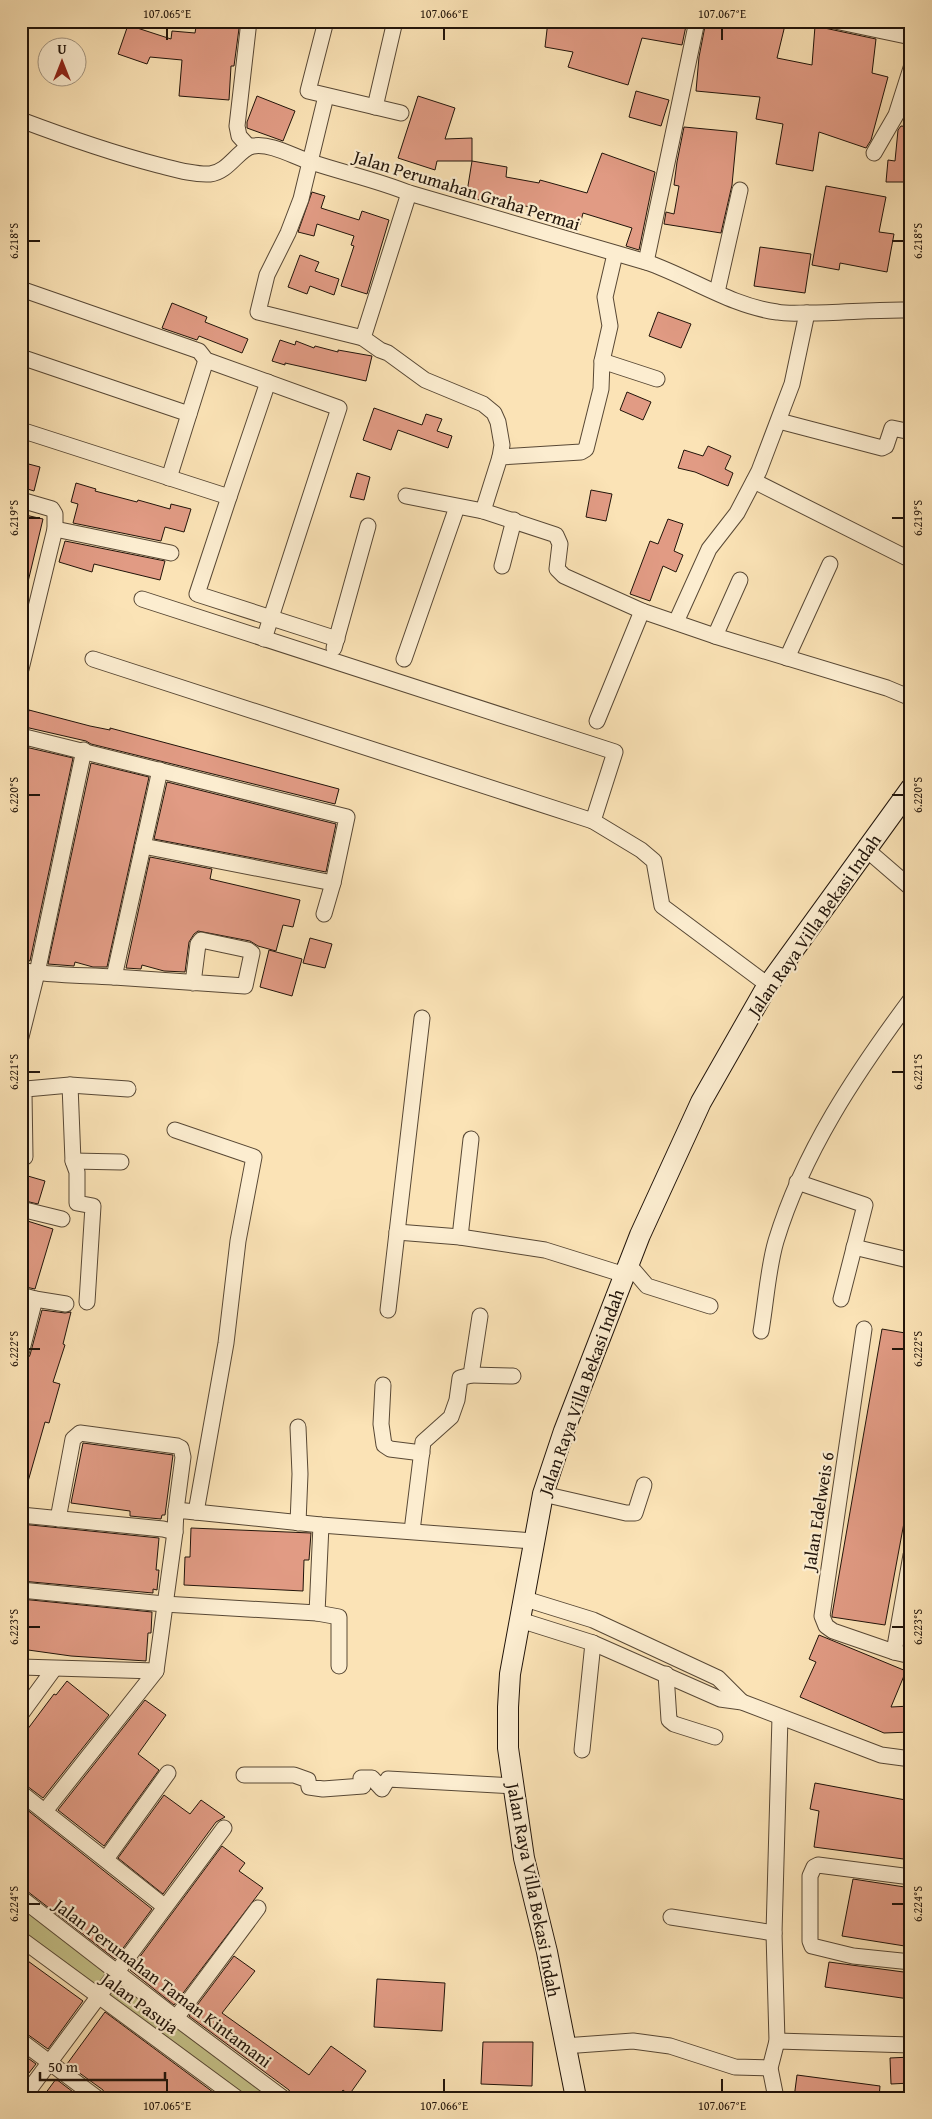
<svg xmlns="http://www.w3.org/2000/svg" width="932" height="2119" viewBox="0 0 932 2119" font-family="'Gentium Book Plus',serif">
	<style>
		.green { fill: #c5c289; stroke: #736b4a }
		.building { fill: #e19b84; stroke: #21140a }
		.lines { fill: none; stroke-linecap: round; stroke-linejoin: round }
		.street-casing { stroke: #584835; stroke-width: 17 }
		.secondary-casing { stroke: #21140a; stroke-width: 22 }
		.street { stroke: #fcedd0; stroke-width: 15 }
		.secondary { stroke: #fcedd0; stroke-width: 20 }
		.ticks { fill: none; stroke: #21140a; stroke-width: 2 }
		.labels { text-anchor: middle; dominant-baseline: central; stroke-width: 4.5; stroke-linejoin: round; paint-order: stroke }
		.street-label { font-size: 18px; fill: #21140a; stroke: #fcedd0 }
		.neatline { fill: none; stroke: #21140a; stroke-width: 2 }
		.ticks-label { font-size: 12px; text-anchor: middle; fill: #21140a }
	</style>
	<rect width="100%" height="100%" fill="#fbe3b6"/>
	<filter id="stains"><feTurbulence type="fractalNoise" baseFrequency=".004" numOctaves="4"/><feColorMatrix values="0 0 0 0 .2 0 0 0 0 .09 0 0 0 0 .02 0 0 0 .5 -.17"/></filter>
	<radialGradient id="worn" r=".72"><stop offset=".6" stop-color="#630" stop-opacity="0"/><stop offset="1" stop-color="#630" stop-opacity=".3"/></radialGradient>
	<!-- green -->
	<polygon class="green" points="21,1898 283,2098 237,2098 21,1939"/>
	<!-- building -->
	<g class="building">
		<polygon points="197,21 240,21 234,66 231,66 229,100 179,96 182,60 150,57 147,64 118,54 128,25 171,39 172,31 195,33"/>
		<polygon points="548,21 687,21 682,45 642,38 628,85 568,67 573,52 545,47"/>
		<polygon points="706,21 786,21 777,58 812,65 815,26 876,39 872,73 888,77 871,140 866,148 819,132 813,171 776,164 783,124 756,119 760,97 696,91 699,57"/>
		<polygon points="636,91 669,100 661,126 629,117"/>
		<polygon points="257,96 295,111 283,141 247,128 247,122"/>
		<polygon points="418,96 455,108 445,139 472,138 472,161 437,161 435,170 398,158"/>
		<polygon points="901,126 911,127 911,182 886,182 888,160 895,161 898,130"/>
		<polygon points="684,127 737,132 732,185 721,233 664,224 666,212 674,214 679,186 674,185 677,162"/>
		<polygon points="602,153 655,172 639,250 626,246 632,228 583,213 580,225 531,211 532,207 466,198 472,161 507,167 506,177 539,183 540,180 587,193"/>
		<polygon points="826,186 886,197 879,232 894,234 887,272 840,263 839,270 812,265"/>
		<polygon points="312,192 325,196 321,208 359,220 362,211 389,220 367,294 341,286 354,246 351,245 354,236 317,224 314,236 298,232"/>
		<polygon points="760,247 811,254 805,293 754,286"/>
		<polygon points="300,255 319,262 315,271 339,279 334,295 310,286 307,294 288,287"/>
		<polygon points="172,303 207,317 205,322 248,339 242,353 199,336 197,340 162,328"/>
		<polygon points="658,312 691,324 681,348 649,336"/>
		<polygon points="280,340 295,345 296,341 314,348 315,346 338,352 338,350 372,356 366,381 285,363 285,365 272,361"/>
		<polygon points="627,392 651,402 643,420 620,410"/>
		<polygon points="374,408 422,425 426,414 442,419 437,431 452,436 448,448 398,430 391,450 363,440"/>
		<polygon points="708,446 731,456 725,469 733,473 728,486 695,472 678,468 684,450 703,456"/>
		<polygon points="21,462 40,467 34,491 21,487"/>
		<polygon points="357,473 370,477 364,500 350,497"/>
		<polygon points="76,483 96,489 95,491 137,502 138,500 170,509 171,504 191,509 184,532 165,527 161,541 73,523 78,504 71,502"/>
		<polygon points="591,490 612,494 606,521 586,517"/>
		<polygon points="21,514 43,519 27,586 21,585"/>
		<polygon points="668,519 683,524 674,551 683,555 676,572 663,566 650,601 630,594 650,541 658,544"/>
		<polygon points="65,541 165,561 160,580 94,564 92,572 59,562"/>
		<polygon points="29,710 90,726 110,730 110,728 339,789 335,804 91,744 86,741 25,727"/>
		<polygon points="21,746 73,758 30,961 21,958"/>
		<polygon points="91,763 149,777 107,967 93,967 75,962 74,966 48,964"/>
		<polygon points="167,782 336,824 326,872 154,839"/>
		<polygon points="150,857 212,869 210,879 300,900 293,927 283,925 276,951 258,946 250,941 198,931 194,934 189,942 185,972 164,971 142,965 141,969 126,968"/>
		<polygon points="310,938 332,944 325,968 303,963"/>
		<polygon points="269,950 302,959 292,996 260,987"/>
		<polygon points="21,1174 45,1181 38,1204 21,1200"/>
		<polygon points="21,1219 53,1229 35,1289 21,1286"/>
		<polygon points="42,1310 65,1313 71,1312 63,1344 65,1345 53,1382 60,1384 49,1423 45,1422 25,1492 21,1491 21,1362 27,1360 30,1355"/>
		<polygon points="882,1329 911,1334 911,1485 885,1625 832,1617 832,1615"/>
		<polygon points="83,1443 173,1455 165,1515 162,1515 161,1519 130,1516 130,1511 71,1503"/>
		<polygon points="21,1524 159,1538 156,1570 159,1570 157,1590 153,1589 153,1593 21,1581"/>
		<polygon points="191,1528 311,1533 309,1560 304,1560 303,1591 184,1585 185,1557 190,1557"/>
		<polygon points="21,1599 152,1612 151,1633 148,1633 146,1661 71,1656 21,1649"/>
		<polygon points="819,1635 906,1671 891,1707 911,1706 911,1732 884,1733 800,1697 816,1662 809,1659"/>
		<polygon points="67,1681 109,1715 43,1798 27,1786 21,1784 21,1738 54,1694 56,1695"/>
		<polygon points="145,1700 166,1715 138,1754 159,1770 104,1846 58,1810"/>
		<polygon points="815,1783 911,1801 911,1860 814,1847 819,1811 810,1809"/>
		<polygon points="164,1795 190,1814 201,1800 225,1817 216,1822 163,1894 118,1858"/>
		<polygon points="21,1805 152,1909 115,1959 27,1891 21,1889"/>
		<polygon points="222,1846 245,1863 239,1871 263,1888 174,2005 130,1970"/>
		<polygon points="853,1879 911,1888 911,1947 842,1936"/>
		<polygon points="21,1956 83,2001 48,2049 27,2034 21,2032"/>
		<polygon points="234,1956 255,1971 222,2013 309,2075 331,2046 366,2071 349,2095 343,2090 337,2098 292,2098 289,2090 189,2016"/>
		<polygon points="829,1962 911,1973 909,1999 825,1987"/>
		<polygon points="377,1979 445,1983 442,2031 374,2027"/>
		<polygon points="105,2012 221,2098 106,2098 103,2090 67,2064"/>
		<polygon points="483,2042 533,2042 532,2086 481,2084"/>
		<polygon points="21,2053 36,2064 21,2083"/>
		<polygon points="911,2057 911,2083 891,2084 890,2058"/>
		<polygon points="797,2075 880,2086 879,2098 794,2098"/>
		<polygon points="56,2079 81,2098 42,2098"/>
	</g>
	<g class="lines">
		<!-- street casing -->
		<g class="street-casing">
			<g id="street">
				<polyline points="326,21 308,91 401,113"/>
				<polyline points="835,21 911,37"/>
				<polyline points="326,96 301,199 288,233 267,275 258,312 363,338 380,350 388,353 425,380 483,404 494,413 498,422 502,445 500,457"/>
				<polyline points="375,107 395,21"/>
				<path d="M21 120C66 137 112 153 158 165 174 169 193 175 210 174 229 172 239 148 253 146 272 143 294 157 311 162 344 173 377 180 409 193L646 262C690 277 731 306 777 312 787 314 798 313 808 313 842 313 876 309 911 310"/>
				<polyline points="249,147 239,136 237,126 249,21"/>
				<polyline points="874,153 896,115 911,68"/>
				<polyline points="615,254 605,297 610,326 602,361 657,379"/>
				<polyline points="646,262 697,21"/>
				<polyline points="21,289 199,351 206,360 339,408 264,639"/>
				<polyline points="717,292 740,190"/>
				<polyline points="363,338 409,193"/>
				<polyline points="21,357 189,414"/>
				<polyline points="779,421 882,448 886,446 892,428 911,432"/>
				<polyline points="21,430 229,497 268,382"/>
				<polyline points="169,478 206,360"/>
				<polyline points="754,481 911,560"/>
				<polyline points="406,496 483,511 556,535 560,544 557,569 564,576 642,611 715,636 887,688 911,698"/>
				<polyline points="229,497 197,594 337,639"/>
				<polyline points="21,500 52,509 55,514 55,529 21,669"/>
				<polyline points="483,511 500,457 581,452 586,449 601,389 602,361"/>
				<polyline points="55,529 171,553"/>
				<polyline points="502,566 514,520"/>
				<polyline points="142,599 615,752 593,821"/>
				<polyline points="676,622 709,549 737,513 759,471 792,384 807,313"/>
				<polyline points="715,636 740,580"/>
				<polyline points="334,648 368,526"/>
				<polyline points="787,658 830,564"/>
				<polyline points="93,659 593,821 641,850 654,861 662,906 768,985"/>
				<polyline points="404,659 457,507"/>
				<polyline points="597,721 642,611"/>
				<polyline points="21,736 347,817 333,883 324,914"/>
				<polyline points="143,846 333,883"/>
				<polyline points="867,850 911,888"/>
				<path d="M21 970C51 976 83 975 114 977 158 980 202 983 245 986L252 953 248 950 201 940 198 944 193 983"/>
				<polyline points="114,977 160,770"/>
				<polyline points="21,1037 37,973 84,750"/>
				<polyline points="70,1085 73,1161 77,1172 77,1203 93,1206 87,1302"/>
				<polyline points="175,1130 254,1157 238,1241 226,1343 196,1512"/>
				<polyline points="25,1157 24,1093 26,1089 70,1085 128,1089"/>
				<polyline points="73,1161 121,1162"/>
				<polyline points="797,1182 865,1205 841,1299"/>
				<polyline points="21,1209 62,1219"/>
				<polyline points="397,1232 460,1237 545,1250 625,1275"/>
				<polyline points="460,1237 471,1139"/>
				<polyline points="854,1247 904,1259"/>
				<polyline points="629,1265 647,1286 710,1306"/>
				<polyline points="21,1295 35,1299 21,1353"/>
				<polyline points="35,1299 66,1304"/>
				<polyline points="388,1310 422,1018"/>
				<polyline points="864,1329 822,1616 826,1626 833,1631 894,1652 911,1656"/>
				<path d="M761 1331C766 1302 768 1268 776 1241 803 1152 856 1073 911 999"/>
				<polyline points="471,1375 513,1376"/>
				<polyline points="383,1385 381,1424 384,1445 390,1449 422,1453"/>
				<polyline points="543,1494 626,1513 635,1513 644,1485"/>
				<polyline points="21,1515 163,1529 175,1532 176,1510 321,1525 533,1541"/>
				<polyline points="58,1519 73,1439 80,1433 177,1446 181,1448 183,1457 176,1510"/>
				<polyline points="298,1523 300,1474 298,1427"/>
				<polyline points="412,1531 423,1442 451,1417 457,1400 460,1378 471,1375 480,1316"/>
				<polyline points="21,1590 164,1604 317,1613 321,1525"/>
				<polyline points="522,1598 593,1620 718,1678 742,1702"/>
				<polyline points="317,1613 339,1617 339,1666"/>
				<polyline points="520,1620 593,1643 720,1699 742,1702 881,1755 911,1759"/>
				<polyline points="894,1652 911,1555"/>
				<polyline points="21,1667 156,1671"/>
				<polyline points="666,1674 669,1720 674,1724 715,1737"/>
				<polyline points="21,1714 54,1669"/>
				<polyline points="582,1750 593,1643"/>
				<polyline points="244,1775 294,1775 308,1780 309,1787 323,1789 363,1786 361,1778 372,1778 382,1789 388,1779 513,1786"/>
				<polyline points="21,1793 164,1906"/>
				<polyline points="45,1811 156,1671 175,1532"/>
				<polyline points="106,1859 168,1773"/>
				<polyline points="911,1877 818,1865 814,1867 810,1876 810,1941 812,1946 853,1956 911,1962"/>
				<polyline points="21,1898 176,2018 283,2098"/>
				<polyline points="671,1917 774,1933"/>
				<polyline points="21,1939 237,2098"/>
				<polyline points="176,2018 258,1908"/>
				<polyline points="21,2041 97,2098"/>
				<polyline points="777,2041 911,2045"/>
				<polyline points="564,2046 633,2041 670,2046 735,2067 770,2068"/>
				<polyline points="23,2098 224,1828"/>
				<polyline points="776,2098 770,2068 777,2041 774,1933 780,1717"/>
			</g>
		</g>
		<!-- secondary casing -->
		<g class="secondary-casing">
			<polyline id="secondary" points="576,2098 547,1952 524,1858 508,1748 508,1707 510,1674 543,1494 564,1431 640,1235 701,1102 766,988 911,788"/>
		</g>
		<!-- street -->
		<use href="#street" class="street"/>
		<!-- secondary -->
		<use href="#secondary" class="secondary"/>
	</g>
	<!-- ticks -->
	<path class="ticks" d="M167 28V40M444 28V40M722 28V40M28 241H40M892 241H904M28 518H40M892 518H904M28 795H40M892 795H904M28 1072H40M892 1072H904M28 1349H40M892 1349H904M28 1627H40M892 1627H904M28 1904H40M892 1904H904M167 2079V2092M444 2079V2092M722 2079V2092"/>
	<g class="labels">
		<!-- street labels -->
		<g class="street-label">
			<text transform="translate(467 190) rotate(17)">Jalan Perumahan Graha Permai</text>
			<text transform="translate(814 925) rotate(-55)">Jalan Raya Villa Bekasi Indah</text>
			<text transform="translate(581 1392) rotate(-70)">Jalan Raya Villa Bekasi Indah</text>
			<text transform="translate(818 1511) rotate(-81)">Jalan Edelweis 6</text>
			<text transform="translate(534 1890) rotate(79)">Jalan Raya Villa Bekasi Indah</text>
			<text transform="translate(163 1983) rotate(37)">Jalan Perumahan Taman Kintamani</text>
			<text transform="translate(140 2003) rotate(36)">Jalan Pasuja</text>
		</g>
	</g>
	<!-- margin -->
	<rect width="932" height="2119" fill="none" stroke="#fbe3b6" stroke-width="55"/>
	<!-- north arrow -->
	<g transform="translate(62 62)"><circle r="24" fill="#fcedd0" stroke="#a49681"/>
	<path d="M0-4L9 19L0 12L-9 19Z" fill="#8f2418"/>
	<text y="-8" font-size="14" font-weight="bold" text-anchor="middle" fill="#21140a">U</text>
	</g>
	<!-- scale -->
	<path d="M40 2072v8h125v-8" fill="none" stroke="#21140a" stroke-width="2.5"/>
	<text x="48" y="2072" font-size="15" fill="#21140a" stroke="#fcedd0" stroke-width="4" paint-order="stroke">50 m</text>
	<rect x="28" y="28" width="876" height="2064" class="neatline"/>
	<g class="ticks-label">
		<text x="167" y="18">107.065°E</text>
		<text x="444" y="18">107.066°E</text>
		<text x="722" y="18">107.067°E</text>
		<text transform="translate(14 241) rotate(-90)" y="4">6.218°S</text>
		<text transform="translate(918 241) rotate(-90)" y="4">6.218°S</text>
		<text transform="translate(14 518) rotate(-90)" y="4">6.219°S</text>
		<text transform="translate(918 518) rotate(-90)" y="4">6.219°S</text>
		<text transform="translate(14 795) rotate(-90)" y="4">6.220°S</text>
		<text transform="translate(918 795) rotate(-90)" y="4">6.220°S</text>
		<text transform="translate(14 1072) rotate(-90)" y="4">6.221°S</text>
		<text transform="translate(918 1072) rotate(-90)" y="4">6.221°S</text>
		<text transform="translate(14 1349) rotate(-90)" y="4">6.222°S</text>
		<text transform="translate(918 1349) rotate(-90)" y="4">6.222°S</text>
		<text transform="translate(14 1627) rotate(-90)" y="4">6.223°S</text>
		<text transform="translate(918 1627) rotate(-90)" y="4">6.223°S</text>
		<text transform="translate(14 1904) rotate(-90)" y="4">6.224°S</text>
		<text transform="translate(918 1904) rotate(-90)" y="4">6.224°S</text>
		<text x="167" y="2110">107.065°E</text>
		<text x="444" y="2110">107.066°E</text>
		<text x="722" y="2110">107.067°E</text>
	</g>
	<rect width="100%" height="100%" filter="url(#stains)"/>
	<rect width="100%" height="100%" fill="url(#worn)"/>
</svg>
